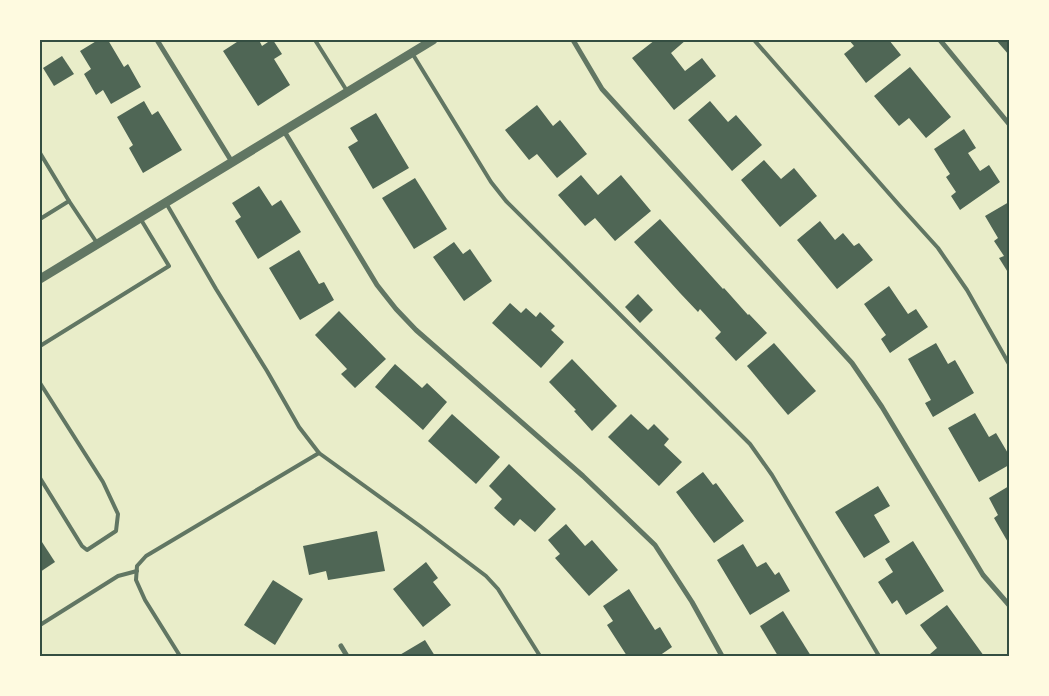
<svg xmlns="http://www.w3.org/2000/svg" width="1049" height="696" viewBox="0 0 1049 696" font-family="'Archivo Narrow',sans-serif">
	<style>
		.building { fill: #4f6655 }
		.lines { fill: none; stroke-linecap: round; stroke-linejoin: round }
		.service { stroke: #617663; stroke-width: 4 }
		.minor { stroke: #617663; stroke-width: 5 }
		.tertiary { stroke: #617663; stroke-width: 9 }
		.neatline { fill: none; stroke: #344e41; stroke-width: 2 }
	</style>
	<rect width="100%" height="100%" fill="#e9edc9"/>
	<!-- building -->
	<g class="building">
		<polygon points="98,40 108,40 124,67 128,64 141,87 111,104 103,90 96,95 84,74 91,69 80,51"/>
		<polygon points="240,40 259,40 262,46 271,40 273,40 282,54 274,59 290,85 258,106 223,51"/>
		<polygon points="655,40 686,40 671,53 685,71 702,58 716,76 674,110 632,58"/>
		<polygon points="849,40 889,40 901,55 866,83 844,54 854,46"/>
		<polygon points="996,40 1009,40 1009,55"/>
		<polygon points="62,56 74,74 54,86 43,68"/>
		<polygon points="910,67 951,117 926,138 909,118 899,126 874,96"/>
		<polygon points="144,101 152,115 158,111 182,150 143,173 129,148 133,145 117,117"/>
		<polygon points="710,101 728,122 736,115 762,145 732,171 688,120"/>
		<polygon points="537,105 553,126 560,120 587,154 557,178 537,154 529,160 505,130"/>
		<polygon points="376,113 409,168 373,189 348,147 358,141 350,128"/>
		<polygon points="964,129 976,148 968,153 980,171 989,165 1000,182 960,210 951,196 956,192 946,177 950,174 934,149"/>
		<polygon points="764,160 781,179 794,168 817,196 780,227 741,180"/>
		<polygon points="581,175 598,195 621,175 651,211 615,241 595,218 585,226 558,195"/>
		<polygon points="415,178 447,229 414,249 382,198"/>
		<polygon points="259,186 272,206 281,200 301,232 258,259 235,221 241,217 232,203"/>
		<polygon points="1009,202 1009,274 999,258 1004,256 994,241 998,238 985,216"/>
		<polygon points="660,219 723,289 724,288 748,315 749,314 767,333 736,361 715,338 721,332 700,309 698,312 680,293 634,242"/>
		<polygon points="820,221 835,240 843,233 854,246 859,243 873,260 837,289 797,240"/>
		<polygon points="454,242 463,254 470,249 492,281 464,301 433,257"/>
		<polygon points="299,250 319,284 324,282 334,300 300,320 269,268"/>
		<polygon points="889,286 908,314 916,309 928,327 890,353 881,339 886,335 864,304"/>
		<polygon points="638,294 653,310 640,323 625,307"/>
		<polygon points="510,303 521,313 526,308 536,317 540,312 555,326 551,330 564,342 541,368 492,323"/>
		<polygon points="339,311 386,359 355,388 341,374 347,369 315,335"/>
		<polygon points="774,343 816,391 788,415 747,366"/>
		<polygon points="936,343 948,364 955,360 974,393 933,417 925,403 931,400 908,359"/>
		<polygon points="572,359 617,406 592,431 574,411 576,410 549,382"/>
		<polygon points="395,364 422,388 427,383 447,402 423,430 375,387"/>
		<polygon points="975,413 989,437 996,433 1009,455 1009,465 979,482 948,428"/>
		<polygon points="452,414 500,457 476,484 428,441"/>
		<polygon points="631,414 648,430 654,424 669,439 664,445 682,462 659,486 608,437"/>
		<polygon points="509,464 556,509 535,532 520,519 514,526 494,508 502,499 489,486"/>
		<polygon points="703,472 713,485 716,483 744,521 714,543 676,492"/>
		<polygon points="878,486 890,506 874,515 890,542 864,558 835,512"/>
		<polygon points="1009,486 1009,544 994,518 998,515 989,498"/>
		<polygon points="566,524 585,546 592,540 618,570 589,596 555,558 560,554 548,540"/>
		<polygon points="377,531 385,571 328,580 326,571 309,575 303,546"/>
		<polygon points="40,539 55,562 40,572"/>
		<polygon points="913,541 944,591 906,615 897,600 892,604 878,582 893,572 885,559"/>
		<polygon points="743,544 757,567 766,562 775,575 779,572 790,591 750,615 717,560"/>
		<polygon points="426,562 438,578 433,582 451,605 423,627 393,589"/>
		<polygon points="273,580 303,599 275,645 244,625"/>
		<polygon points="629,589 655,630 660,627 672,647 659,656 627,656 607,625 613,621 603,606"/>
		<polygon points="947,605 984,656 931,656 930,654 937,648 920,625"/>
		<polygon points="783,611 811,656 778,656 760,626"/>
		<polygon points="425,640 435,656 398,656"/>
	</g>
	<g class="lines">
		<!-- service -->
		<g class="service">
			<polyline points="315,40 347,91"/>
			<polyline points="754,40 900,206 938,248 967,290 1009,364"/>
			<polyline points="412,53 491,182 506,201 750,444 772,475 879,656"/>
			<polyline points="40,153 69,201 40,219"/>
			<polyline points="69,201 97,243"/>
			<polyline points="166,203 216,289 267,371 299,427 319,453 420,526 486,576 498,589 540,656"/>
			<polyline points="40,346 169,266 140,218"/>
			<polyline points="40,383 103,482 118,514 116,531 87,550 82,546 40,478"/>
			<polyline points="40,625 118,576 137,571"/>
			<polyline points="180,656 145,600 136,580 137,566 146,556 319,453"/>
		</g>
		<!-- minor -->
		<g class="minor">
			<polyline points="157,40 232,162"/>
			<polyline points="573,40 602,89 852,363 882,407 983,575 1009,605"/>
			<polyline points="940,40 1009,124"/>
			<polyline points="284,131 377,285 396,309 416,330 583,476 655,545 692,602 722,656"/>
			<polyline points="341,646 347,656"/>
		</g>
		<!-- tertiary -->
		<polyline class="tertiary" points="40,279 433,40"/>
	</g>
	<!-- border -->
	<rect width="1049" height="696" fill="none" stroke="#fefae0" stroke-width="82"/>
	<rect x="41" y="41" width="967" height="614" class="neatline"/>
</svg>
